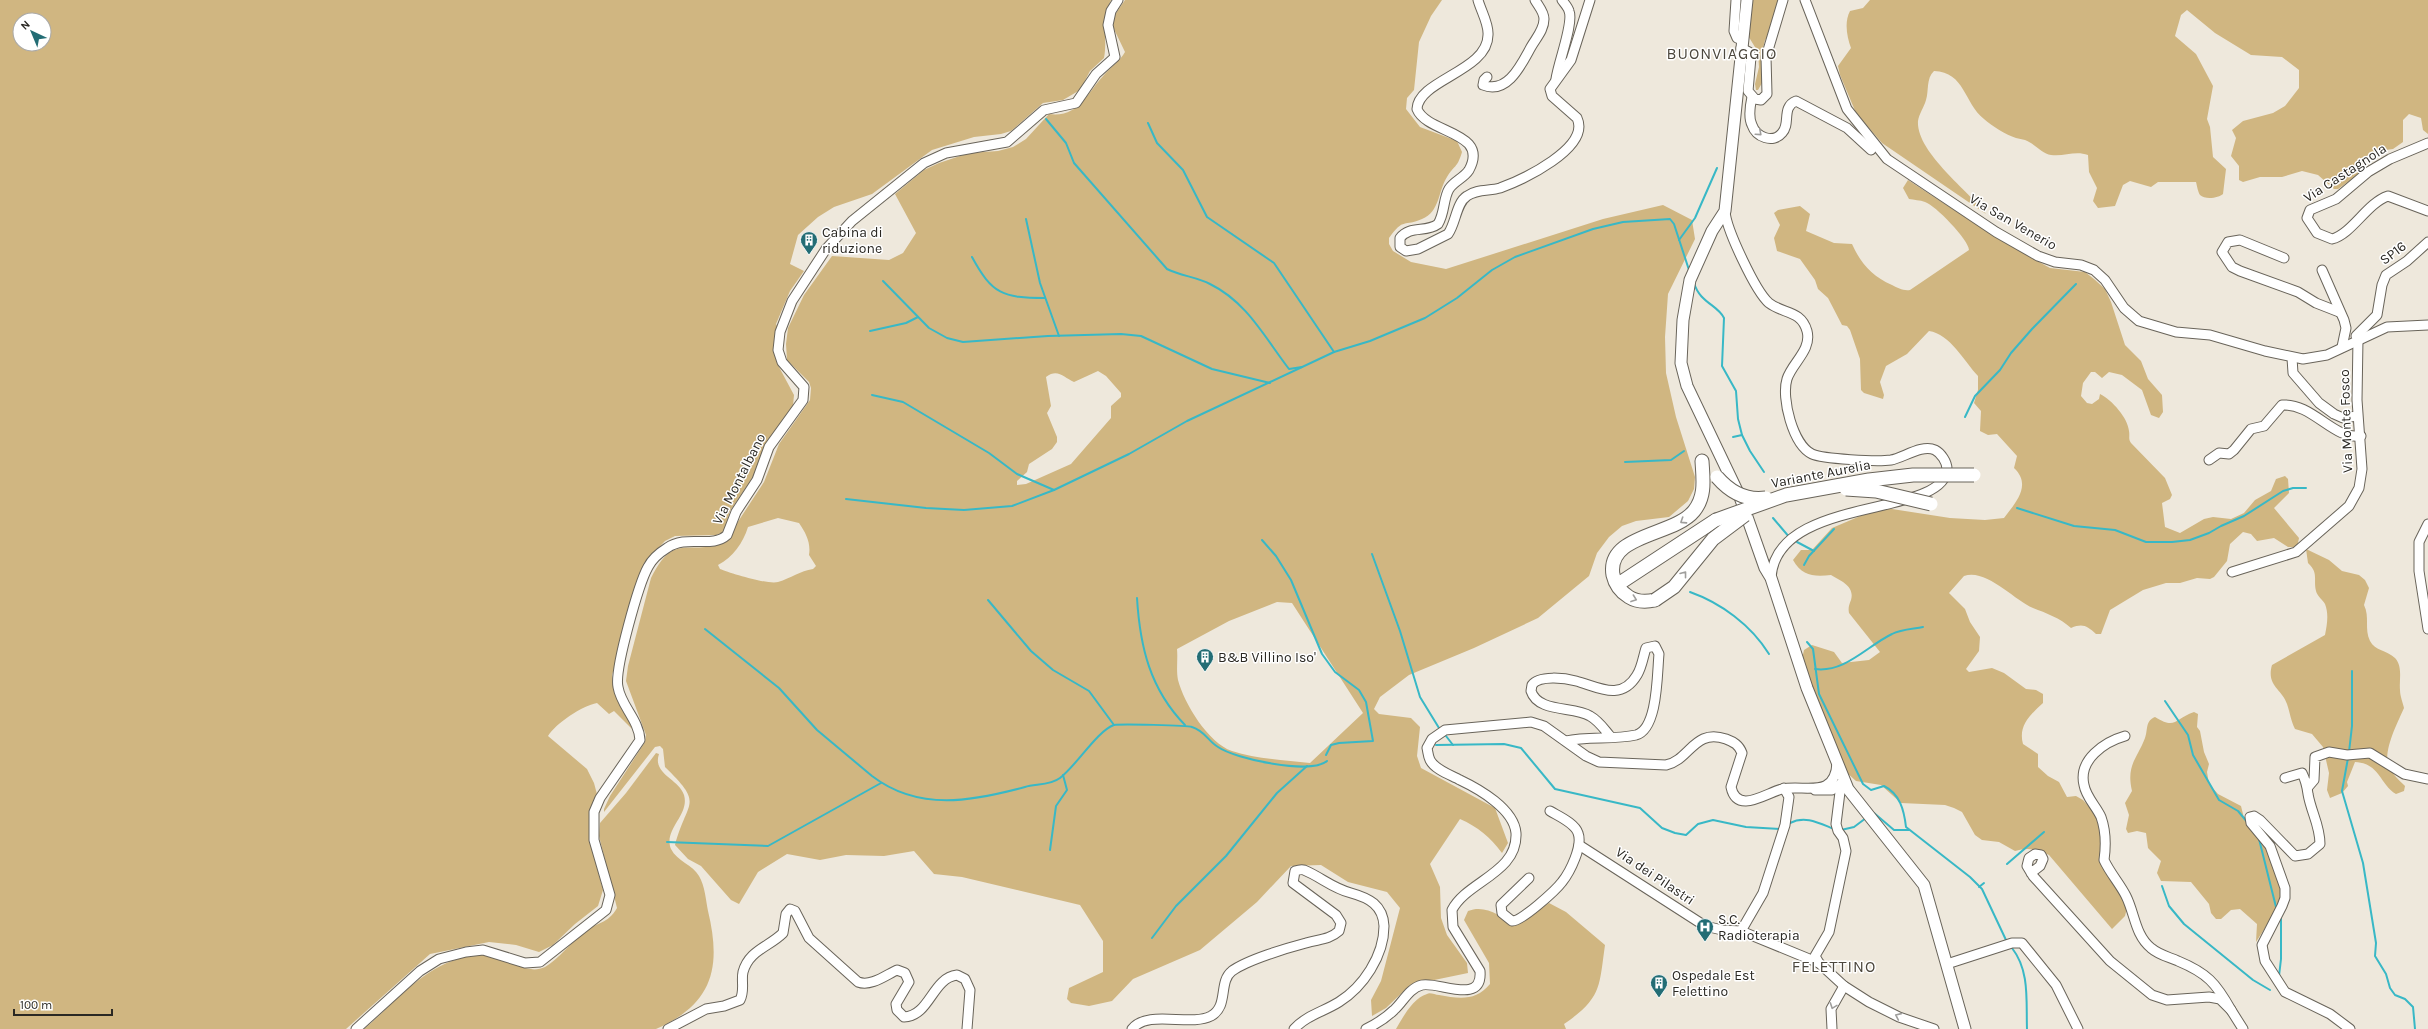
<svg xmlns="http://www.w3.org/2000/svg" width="2428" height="1029" viewBox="0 0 2428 1029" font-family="Karla,sans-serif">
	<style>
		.green { fill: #d0b681; fill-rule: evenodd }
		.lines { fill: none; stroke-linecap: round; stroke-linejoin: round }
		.stream { stroke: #38b8c6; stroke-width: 2 }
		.minor-casing { stroke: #69645a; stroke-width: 11 }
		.major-casing { stroke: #69645a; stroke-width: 13 }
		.highway-casing { stroke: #69645a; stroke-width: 15 }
		.minor { stroke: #fff; stroke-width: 9 }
		.major { stroke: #fff; stroke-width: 11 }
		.highway { stroke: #fff; stroke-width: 13 }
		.highway-bridge-casing { stroke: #69645a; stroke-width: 15; stroke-linecap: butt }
		.highway-bridge { stroke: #fff; stroke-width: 13 }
		.oneway { stroke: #9f9e9c }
		.labels { text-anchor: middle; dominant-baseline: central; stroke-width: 3; stroke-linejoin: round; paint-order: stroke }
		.street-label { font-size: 14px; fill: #2a2823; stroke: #fff }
		.poi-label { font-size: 14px; fill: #2a2823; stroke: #fff; text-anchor: start }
		.quarter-label { font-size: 16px; letter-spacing: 1px; fill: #4c473d; stroke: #fff }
	</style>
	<rect width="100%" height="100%" fill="#eee8dc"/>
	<!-- green -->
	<g class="green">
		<path d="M0 0H1111C1100 22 1108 36 1104 58L1090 71 1080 90 1063 100 1043 103 1011 131 1001 134 974 137 932 150 872 194 834 207 818 217 798 235 790 264 804 271 790 291 776 324 780 332 774 350 779 367 794 395 793 406 767 442 753 477 730 511 724 532 716 535 675 536 665 541 644 563 612 675C612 697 626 709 632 729L614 711 609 714 597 703C582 706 556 723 548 736L587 769 594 783 598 798 590 842 603 890 598 906 575 924 553 945 539 952 516 945 489 942 430 954 346 1029H0ZM20 20H44V44H20Z"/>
		<path d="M1125 0H1442L1431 16 1419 42 1414 90 1407 98 1406 109 1420 127 1457 141 1462 152C1457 169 1454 165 1447 177 1438 191 1440 212 1422 219 1404 227 1404 217 1389 238V244L1393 251 1411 262 1446 269 1603 219 1663 205 1692 220 1695 239 1668 294 1665 337 1666 373 1676 417 1695 477 1694 489 1688 501 1669 517 1636 521 1622 526 1609 537 1597 553 1589 576 1538 618 1474 648 1409 675 1380 697 1374 709 1379 714 1411 718 1420 727 1417 756 1421 768 1495 808 1508 843 1502 853C1490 837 1478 827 1460 819L1430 864 1440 887 1441 918 1447 935 1467 963 1468 973 1410 985 1386 1008 1372 1016 1371 1000 1381 981 1400 908 1387 892 1348 882 1321 865 1291 866 1257 902 1200 950 1133 979 1112 1001 1089 1006 1071 1003 1067 999 1069 988 1103 972V941L1080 905 962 877 934 874 914 851 884 856 846 855 820 860 787 854 758 872 739 904 731 900 701 866 688 859 675 845C687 799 705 806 665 767L663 749 660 746 655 747 604 812V809L610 796 645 742 646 735 626 681 628 666 651 578C674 531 689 556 724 543L764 482 779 444 810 400 811 388 809 382 787 360 786 344 788 328 804 295 832 256 889 260 903 253 916 233 895 194 924 170 939 163 969 153 998 151 1013 147 1026 139 1049 114C1079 118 1087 93 1104 75 1111 67 1120 61 1125 52L1113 27 1114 16ZM1098 371 1106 376 1121 393V397L1111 406V418L1071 464 1026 484 1017 485V481L1027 472 1029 464 1052 449 1057 442V437L1047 413 1051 406 1046 377C1058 368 1064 378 1074 382ZM778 518 799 523C806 533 811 543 809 555L816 566 813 569C800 571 791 578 778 582 768 585 730 573 720 569L718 565C733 557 743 543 748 527ZM1277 602 1292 603 1363 713 1310 763C1285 760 1256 759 1232 751 1208 743 1184 703 1178 680 1176 670 1178 659 1177 649L1229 621Z"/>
		<polygon points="1751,0 1779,0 1770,34 1765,40 1762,52 1762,83 1758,90 1756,90 1755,84 1759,67 1758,52 1747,34"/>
		<path d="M1870 0H2428V134L2423 130 2421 118 2409 114 2403 120V142L2393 149 2371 152 2365 158 2359 174 2338 189H2334L2318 175 2302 171 2282 177H2260L2243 182 2239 180V166L2231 156 2236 138 2232 130 2243 121 2273 113 2285 106 2299 88V70L2282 57 2251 55 2215 33 2187 10 2181 15 2175 36 2196 54 2213 86 2207 119 2210 127 2213 157 2226 169 2223 194C2219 198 2205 200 2200 195 2198 192 2197 186 2196 182H2158L2151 187 2130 181 2123 185 2115 206 2098 208 2093 201 2097 188 2089 172 2088 155C2075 150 2064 157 2051 155 2042 154 2034 143 2025 140 2022 139 2019 139 2016 138 2006 135 1992 126 1984 119 1964 103 1965 72 1934 71 1926 78 1929 91 1926 100 1924 107 1919 114 1918 121 1916 152 1969 191 1986 214L1882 143 1856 113 1840 75 1838 66 1851 48C1847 37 1844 22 1850 11L1863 8Z"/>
		<path d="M1908 180 2000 240 2050 268 2085 272 2094 279 2105 289 2111 302 2125 345 2141 361 2148 379 2162 395 2163 412 2159 418 2151 415 2142 390 2122 375 2109 372 2102 378 2095 372H2091L2083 383 2081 396 2087 403 2092 404 2099 399 2100 394C2112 400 2128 418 2129 431 2130 437 2128 439 2131 443L2165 478 2172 495 2170 499 2162 503 2165 527 2180 533 2204 519 2213 517 2231 519 2244 513 2255 500 2271 491 2276 479 2285 476 2288 479 2289 493 2274 508 2299 538 2297 547H2288L2274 538 2257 541 2251 534 2243 532 2230 544 2227 561 2214 577 2210 579 2197 578 2180 583H2166L2143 590 2110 610 2101 634H2096C2087 626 2083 623 2071 628 2060 618 2046 613 2033 608 2014 600 1986 568 1964 576L1949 593 1965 609 1970 622 1980 637 1979 651 1966 669 1969 672 1992 668 2004 673 2026 689 2036 690 2043 694V703C2030 715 2018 726 2023 744L2038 754V767L2048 776 2059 782 2067 797 2076 796 2083 800 2097 816 2105 855 2127 908 2125 916 2112 929 2049 855C2038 849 2027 847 2015 851L1999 842 1982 840 1975 835 1962 812 1954 808 1945 805 1901 803 1881 785 1856 781 1846 772 1802 659 1804 650 1812 645 1834 652 1842 663 1869 660 1880 652 1849 613C1848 608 1849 605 1851 600 1855 586 1841 581 1831 575 1814 577 1802 576 1793 560L1801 550H1812L1832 528 1877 509H1892L1950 518 1985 520 2004 518C2016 502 2032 485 2014 468L2017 456 1997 434 1988 435 1980 431 1981 411 1974 403 1978 390V376C1964 361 1950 334 1929 331L1907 354 1886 366 1880 382 1884 395 1883 399 1864 393 1861 390 1860 359 1850 330 1847 326 1842 325 1828 298 1818 289 1815 280 1800 259 1777 251 1774 238 1780 225 1774 213 1778 210 1800 206 1810 214 1806 231 1834 243 1852 244C1861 264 1872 276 1892 285 1898 288 1903 291 1910 290L1969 250C1969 240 1935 205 1925 202 1920 200 1914 200 1909 199L1903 188Z"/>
		<path d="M2306 549 2329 560 2342 571 2359 575 2365 580 2369 588 2364 605C2370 617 2364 629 2370 641 2375 651 2387 650 2395 658 2403 667 2399 679 2400 690 2400 696 2403 703 2404 708 2398 722 2382 752 2389 767 2392 774 2400 781 2405 786L2404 791 2396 794C2380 785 2380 763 2355 762L2347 782 2348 786 2342 793 2330 798 2327 790 2329 773 2323 747 2312 734 2295 729C2291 721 2290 713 2287 704 2282 689 2266 686 2272 665L2325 635C2327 625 2329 614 2325 604 2323 600 2317 596 2316 591 2313 579 2319 573 2308 563Z"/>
		<path d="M2194 712 2198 714 2197 727 2200 731 2204 752 2209 764 2207 772 2209 784 2218 794 2241 806 2244 818 2267 847 2280 878 2282 901 2256 942 2257 924 2240 909 2231 910 2221 919H2216L2211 913 2209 904 2191 882 2161 881 2157 873 2161 861 2148 848 2146 833 2137 831 2128 833 2126 829 2129 815 2125 803 2132 791C2126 765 2137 759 2145 738 2148 730 2145 721 2155 717 2176 730 2174 719 2194 712Z"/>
		<path d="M656 753 659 754C652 774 679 779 684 795 690 815 663 829 671 849 677 861 693 865 699 876 705 886 706 901 708 911 722 969 712 1004 656 1029H364C394 1004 420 970 458 959 466 956 482 954 491 955 508 957 526 976 545 967 558 960 572 941 584 932 597 922 608 924 617 908L599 836 600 823 626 793Z"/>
		<path d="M1549 903 1566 912 1605 945C1599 987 1602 998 1564 1024L1566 1029H1396C1403 1017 1413 998 1427 994 1430 992 1435 995 1439 995 1460 999 1476 1001 1490 984L1489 963 1464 920 1468 911C1485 904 1501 916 1515 925Z"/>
	</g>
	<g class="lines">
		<!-- stream -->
		<g class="stream">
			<path d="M1046 119 1066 143 1074 163 1167 269C1181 276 1197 277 1210 284 1247 302 1265 338 1289 369L1302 367"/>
			<polyline points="1148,123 1157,143 1183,170 1207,217 1274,263 1334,352"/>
			<polyline points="1026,219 1040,283 1059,336"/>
			<polyline points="1679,240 1695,218 1717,168"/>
			<path d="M972 257C992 294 1003 298 1045 298"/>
			<polyline points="883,281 929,328 947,338 963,342 1048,336 1121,334 1141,336 1212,369 1270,383"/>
			<path d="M1694 283C1700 303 1718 305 1724 318L1722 366 1736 391 1738 419 1742 435 1750 451 1764 472"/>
			<polyline points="870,331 906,323 918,317"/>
			<polyline points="872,395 903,402 989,453 1017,474 1054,490"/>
			<polyline points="1965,417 1975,396 2000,370 2011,353 2032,329 2076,284"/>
			<polyline points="1733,437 1742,435"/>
			<polyline points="1625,462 1671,460 1684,451"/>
			<polyline points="846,499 926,508 964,510 1012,506 1054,490 1129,454 1187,421 1334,352 1370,341 1425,318 1457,298 1492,270 1515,257 1593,229 1623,222 1670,219 1674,224 1689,270"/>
			<polyline points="2017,508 2074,526 2115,530 2146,542 2172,542 2190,540 2209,533 2221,526 2244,516 2283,491 2293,488 2306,488"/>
			<polyline points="1773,518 1790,538"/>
			<polyline points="1262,540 1276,556 1291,580 1322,654 1335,672 1359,690 1366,702 1373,741 1339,743 1331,745 1326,755"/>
			<polyline points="1797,542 1814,551"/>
			<polyline points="1372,554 1400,631 1420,697 1439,728"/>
			<polyline points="1804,565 1809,556 1834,529"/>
			<path d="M1690 592C1721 603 1751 625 1769 654"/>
			<path d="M1137 598C1140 647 1150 689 1185 725"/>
			<polyline points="988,600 1031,651 1053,670 1089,691 1114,725"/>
			<path d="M705 629 779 688 817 730 872 776C919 812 973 801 1025 787 1036 784 1051 785 1060 778 1077 765 1097 731 1114 725 1120 724 1187 725 1192 727 1205 731 1208 741 1218 747 1235 759 1311 775 1327 761"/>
			<path d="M1807 642 1813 649 1819 694 1863 784 1871 790 1884 786C1900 794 1904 810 1906 827L1970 877 1982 889 2006 940"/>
			<path d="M1815 669C1845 673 1867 646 1892 634 1901 629 1913 629 1923 627"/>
			<polyline points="2165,701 2188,735 2193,755 2219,800 2238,811 2248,823"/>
			<polyline points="1446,736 1453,745"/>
			<polyline points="1436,745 1504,744 1521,748 1555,789 1640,808 1662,828 1675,833 1686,835 1698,824 1713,820 1746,827 1780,829"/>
			<polyline points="2349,752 2352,726 2352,671"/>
			<polyline points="2348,758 2342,791 2363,863 2376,943 2375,956 2386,974 2390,988 2395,995 2405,999 2413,1007 2415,1029"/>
			<polyline points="1874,813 1894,830 1909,830"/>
			<path d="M1790 823C1805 815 1819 823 1834 829"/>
			<polyline points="1841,830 1854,827 1866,818"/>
			<polyline points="2259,839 2276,907"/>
			<polyline points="667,842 768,846 881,783"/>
			<polyline points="1050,850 1056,806 1067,790 1063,775"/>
			<polyline points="2007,864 2044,832"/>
			<polyline points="2162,886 2169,906 2184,924 2253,980 2270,990"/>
			<polyline points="1979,887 1984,883"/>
			<polyline points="1152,938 1176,906 1226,856 1277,793 1307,766"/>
			<path d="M2012 948C2030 971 2026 1001 2027 1029"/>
			<polyline points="2279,976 2281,959 2281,916"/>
		</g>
		<!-- minor casing -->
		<g class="minor-casing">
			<g id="minor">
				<path d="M1478 0C1481 11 1489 24 1488 35 1488 71 1418 80 1417 109 1427 134 1490 131 1469 170 1464 178 1454 181 1449 189 1443 199 1445 213 1438 224 1426 233 1410 225 1400 238V247L1406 251 1418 249 1448 234C1456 223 1456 203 1467 196 1476 189 1490 191 1500 188 1522 180 1591 148 1577 118L1552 96 1550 89 1571 60 1590 0"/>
				<polyline points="1736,0 1734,31 1737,38 1742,40"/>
				<polyline points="1805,0 1847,109 1887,159 1996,232 2038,256 2055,262 2081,265 2094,270 2105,280 2124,308 2139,321 2176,332 2210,335 2265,351 2303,359 2327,355 2387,327 2428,325"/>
				<polyline points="1741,48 1749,52 1751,57 1748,91 1755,99 1761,100 1767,94 1766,57 1783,0"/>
				<path d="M1487 77 1484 80 1483 85C1508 95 1522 63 1531 47 1536 38 1544 30 1544 19 1544 12 1539 7 1535 0"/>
				<path d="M1556 79C1558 63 1574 23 1569 11 1568 7 1564 3 1562 0"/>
				<path d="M1752 97C1750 106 1748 117 1752 125 1756 137 1773 144 1782 133 1791 124 1781 107 1796 101L1847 128 1871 150"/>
				<path d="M2428 143 2390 159 2368 172 2336 199 2310 210 2307 218 2317 233 2332 239C2352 234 2367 203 2388 196L2428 211"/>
				<path d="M1725 211C1726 229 1756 292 1769 303 1783 314 1801 310 1807 331 1812 350 1792 363 1787 379 1781 398 1793 445 1812 454 1823 459 1877 462 1891 460 1903 458 1922 444 1935 450 1941 453 1947 462 1947 469 1944 519 1776 494 1771 578"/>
				<polyline points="2284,258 2240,240 2228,242 2222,252 2232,267 2240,271 2298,292 2316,303 2339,312"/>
				<polyline points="2322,270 2344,320 2346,328 2342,347"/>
				<polyline points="2356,336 2377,315 2382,285 2386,275 2407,261 2428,242"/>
				<polyline points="2292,358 2293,373 2319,403 2334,414 2343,418 2357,416"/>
				<path d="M2209 460 2219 453 2229 454 2234 450 2251 429 2264 426 2282 405C2313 403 2333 440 2361 436"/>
				<polyline points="2428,524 2419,542 2419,571 2428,629"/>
				<polyline points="2232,572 2296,552 2349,506 2359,488 2362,469 2357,400 2358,339"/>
				<path d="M2125 736C2104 742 2078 760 2084 785 2086 797 2096 806 2101 817 2106 831 2106 846 2104 860 2110 873 2120 884 2126 896 2135 914 2135 935 2151 948 2159 955 2169 957 2178 961 2207 973 2216 983 2231 1010"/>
				<path d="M1566 741C1588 736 1613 740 1636 735 1658 729 1657 674 1659 654L1655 646 1646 648C1643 657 1642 667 1637 675 1621 702 1598 687 1576 681 1565 678 1539 675 1532 685L1531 691C1538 713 1574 706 1590 716 1599 721 1604 729 1610 736"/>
				<path d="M2285 778 2302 773C2306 781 2307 786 2308 794 2311 812 2320 825 2320 844L2308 854 2295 856 2260 820 2254 816 2250 817 2251 823 2270 846 2285 888V898L2282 906 2262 945 2265 961 2285 992 2330 1014 2350 1029"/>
				<polyline points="2308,787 2314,780 2315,757 2329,752 2347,755 2370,753 2404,774 2428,779"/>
				<polyline points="1815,790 1832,790 1844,781"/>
				<polyline points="1579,845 1705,926 1722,930 1741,931 1819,963 1844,986 1869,1002 1899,1017 1934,1029"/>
				<polyline points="2031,873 2040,866 2043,859 2041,855 2035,854 2029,858 2027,866 2033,876 2110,961 2152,995 2167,1000 2209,997 2220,999 2231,1010 2243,1029"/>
				<path d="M1529 878 1501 905 1502 913 1512 921C1521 922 1556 890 1562 882 1570 872 1583 846 1578 833 1575 823 1558 816 1550 811"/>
				<polyline points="1741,931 1763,893 1785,825 1789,797 1784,788"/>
				<polyline points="1819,963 1815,956 1829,932 1846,851 1843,838 1838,831 1836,824 1840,792"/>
				<polyline points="1947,964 2012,943 2022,943 2056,985 2078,1029"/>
				<path d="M356 1029 420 971 439 959 466 952 483 950 525 963 540 962 606 910 610 895 594 840V812L600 798 640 740C639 720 621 706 618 687 614 670 639 583 648 567 652 559 659 553 667 548 687 534 712 549 727 535L736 512 757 480 769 447 803 400 804 387 782 362 778 350 780 332 792 301 826 249 852 221 924 163 946 153 1007 142 1044 110 1076 103 1096 74 1115 57 1108 25 1111 11 1118 0"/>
				<path d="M668 1029 706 1009 724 1006 740 1000C745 991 741 981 743 972 749 950 769 947 783 933L786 914 790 909 795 911 809 938 858 982C871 987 886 975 897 970L905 973 909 982 896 1004 897 1010 904 1017C930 1016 932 978 957 975L965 979 970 990 967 1029"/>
				<path d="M1132 1029C1148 1009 1190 1027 1211 1016 1229 1006 1218 982 1232 971 1247 960 1287 948 1306 943 1319 939 1329 940 1339 931L1341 923 1336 915 1293 883 1295 871C1298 870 1301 869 1304 870 1321 877 1332 888 1351 893 1369 898 1383 905 1384 926 1384 956 1363 987 1339 1002 1323 1012 1307 1015 1294 1029"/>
				<path d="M1366 1029C1376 1024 1386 1018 1394 1010 1403 1002 1409 988 1422 985 1438 981 1483 1006 1480 971L1453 927 1452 910C1467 881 1518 873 1516 833 1514 809 1479 789 1460 780 1451 775 1435 770 1430 760 1428 756 1428 752 1427 748L1432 739 1445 730 1531 722 1544 726 1586 756 1599 762 1666 765C1690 760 1694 728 1726 739 1734 742 1739 745 1742 753L1731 787C1737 815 1766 793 1782 789 1804 784 1835 800 1837 763"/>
				<polyline points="1832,1029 1831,1009 1844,986"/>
			</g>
		</g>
		<!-- major casing -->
		<g class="major-casing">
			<polyline id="major" points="1747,0 1725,211 1712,231 1690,280 1683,320 1681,363 1687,386 1740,497 1765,568 1771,578 1807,688 1848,789 1924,885 1965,1029"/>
		</g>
		<!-- highway casing -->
		<g class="highway-casing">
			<g id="highway">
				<polyline points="1623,581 1716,520"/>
				<path d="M1655 600C1646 602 1637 602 1629 597 1621 592 1615 584 1613 575 1606 534 1674 536 1694 511 1706 496 1703 479 1702 461"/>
			</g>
		</g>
		<!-- minor -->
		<use href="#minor" class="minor"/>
		<!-- major -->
		<use href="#major" class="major"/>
		<!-- highway -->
		<use href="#highway" class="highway"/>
		<!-- highway-bridge casing -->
		<g class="highway-bridge-casing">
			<g id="highway-bridge">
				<path d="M1717 477C1730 492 1746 501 1766 498"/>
				<polyline points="1846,489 1876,491 1931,504"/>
				<polyline points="1716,520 1786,495 1869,480 1913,475 1974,475"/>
				<polyline points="1655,600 1674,587 1713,539 1745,515"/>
			</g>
		</g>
		<!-- highway-bridge -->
		<use href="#highway-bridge" class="highway-bridge"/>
	</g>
	<!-- one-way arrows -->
	<defs><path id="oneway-chevron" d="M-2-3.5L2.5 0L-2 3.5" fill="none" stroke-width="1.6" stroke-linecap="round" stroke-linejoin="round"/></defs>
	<g class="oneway">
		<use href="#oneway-chevron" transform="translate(1759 133) rotate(42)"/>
		<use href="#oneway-chevron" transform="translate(1683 521) rotate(147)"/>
		<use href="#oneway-chevron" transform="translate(1684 574) rotate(-52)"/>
		<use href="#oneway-chevron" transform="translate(1634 599) rotate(20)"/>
		<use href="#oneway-chevron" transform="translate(1833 1006) rotate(110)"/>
		<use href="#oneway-chevron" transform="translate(1898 1016) rotate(-156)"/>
	</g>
	<!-- icons -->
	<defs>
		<g id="building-pin" transform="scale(0.9)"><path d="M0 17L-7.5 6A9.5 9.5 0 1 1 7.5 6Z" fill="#236d75" stroke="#fff"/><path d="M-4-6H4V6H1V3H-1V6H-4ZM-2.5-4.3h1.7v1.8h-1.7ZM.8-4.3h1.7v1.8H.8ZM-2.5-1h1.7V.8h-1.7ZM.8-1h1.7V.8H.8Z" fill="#fff"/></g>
		<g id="hospital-pin" transform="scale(0.9)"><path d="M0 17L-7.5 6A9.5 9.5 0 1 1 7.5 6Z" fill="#236d75" stroke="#fff"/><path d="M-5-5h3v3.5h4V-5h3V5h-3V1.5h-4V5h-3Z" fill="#fff"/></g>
	</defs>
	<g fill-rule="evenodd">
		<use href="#building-pin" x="809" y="240"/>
		<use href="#building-pin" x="1205" y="657"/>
		<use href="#hospital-pin" x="1705" y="927"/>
		<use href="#building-pin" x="1659" y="983"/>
	</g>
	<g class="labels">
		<!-- street labels -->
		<g class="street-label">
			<text transform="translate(2345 173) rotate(-33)">Via Castagnola</text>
			<text transform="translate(2013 222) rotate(30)">Via San Venerio</text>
			<text transform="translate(2393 253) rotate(-37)">SP16</text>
			<text transform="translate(2346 421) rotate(-92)">Via Monte Fosco</text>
			<text transform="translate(1821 474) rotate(-11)">Variante Aurelia</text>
			<text transform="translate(739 479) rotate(-63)">Via Montalbano</text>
			<text transform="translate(1655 876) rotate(34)">Via dei Pilastri</text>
		</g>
		<!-- poi labels -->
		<g class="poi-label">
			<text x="822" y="232">Cabina di<tspan x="822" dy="16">riduzione</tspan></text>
			<text x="1218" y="657">B&amp;B Villino Iso'</text>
			<text x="1718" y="919">S.C.<tspan x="1718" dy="16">Radioterapia</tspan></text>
			<text x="1672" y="975">Ospedale Est<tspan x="1672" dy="16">Felettino</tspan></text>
		</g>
		<!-- quarter labels -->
		<g class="quarter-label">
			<text x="1722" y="53">BUONVIAGGIO</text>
			<text x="1834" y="966">FELETTINO</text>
		</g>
	</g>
	<!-- north arrow -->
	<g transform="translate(32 32) rotate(316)"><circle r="19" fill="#ffffff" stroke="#aaa9a7"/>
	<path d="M0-3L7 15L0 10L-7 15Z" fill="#236d75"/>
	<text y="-6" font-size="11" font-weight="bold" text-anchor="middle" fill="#2a2823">N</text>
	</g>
	<!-- scale -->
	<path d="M14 1009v6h98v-6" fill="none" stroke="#2a2823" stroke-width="2"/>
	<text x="20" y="1009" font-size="12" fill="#2a2823" stroke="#ffffff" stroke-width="3" paint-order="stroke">100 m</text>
</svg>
